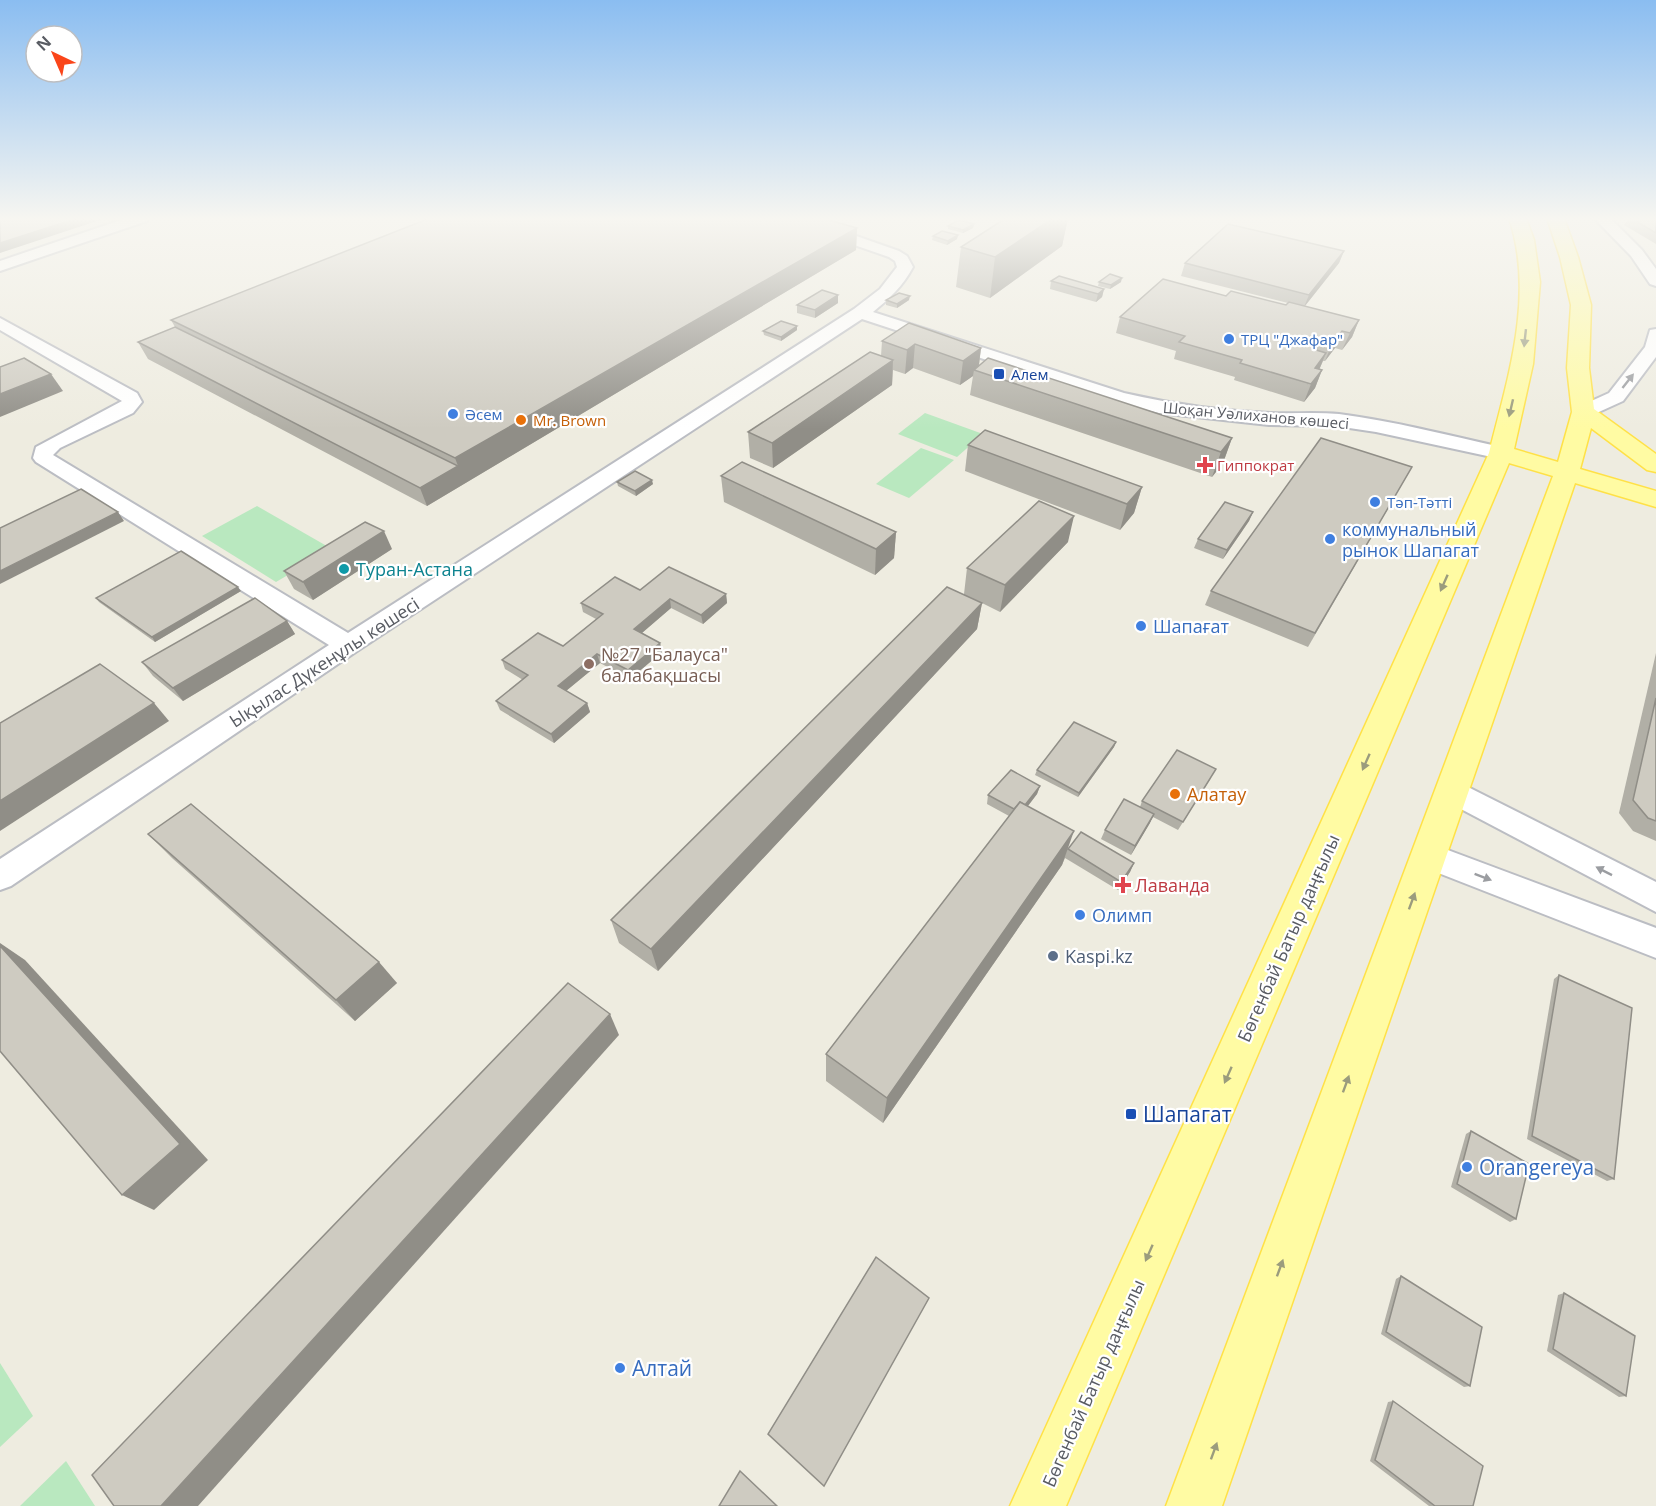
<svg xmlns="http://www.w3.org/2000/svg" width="1656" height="1506" viewBox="0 0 1656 1506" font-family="'Open Sans',sans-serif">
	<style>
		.green { fill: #b9e8bf }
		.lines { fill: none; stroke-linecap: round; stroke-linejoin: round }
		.minor-casing { stroke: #bbbdc3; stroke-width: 4 }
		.major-casing { stroke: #ffe147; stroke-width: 3 }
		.minor { fill: #fff; fill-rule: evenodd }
		.major { fill: #fffba3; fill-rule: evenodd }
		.wall { fill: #b1afa6 }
		.shaded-wall { fill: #908e87 }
		.building { fill: #cecbc1; stroke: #908e87; stroke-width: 1.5 }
		.oneway { fill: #9b9c7d }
		.oneway2 { fill: #9b9da1 }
		.shop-dot { fill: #3f7fe0; stroke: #fff; stroke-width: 2 }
		.transit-dot { fill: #1a4fb4; stroke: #fff; stroke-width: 2 }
		.food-dot { fill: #e8710a; stroke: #fff; stroke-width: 2 }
		.health-dot { fill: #e0444e; stroke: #fff; stroke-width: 2 }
		.culture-dot { fill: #0f9aa8; stroke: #fff; stroke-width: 2 }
		.education-dot { fill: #8d6e63; stroke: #fff; stroke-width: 2 }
		.service-dot { fill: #5c6f8a; stroke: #fff; stroke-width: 2 }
		.labels { text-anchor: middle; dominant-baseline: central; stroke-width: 4.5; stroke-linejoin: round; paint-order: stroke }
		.far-shop-label { font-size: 15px; fill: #366cbe; stroke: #fff; text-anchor: start }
		.far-transit-label { font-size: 15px; fill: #164399; stroke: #fff; text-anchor: start }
		.far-street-label { font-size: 15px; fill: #595c63; stroke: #fff }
		.far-food-label { font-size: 15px; fill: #c56008; stroke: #fff; text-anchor: start }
		.far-health-label { font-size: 15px; fill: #be3a42; stroke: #fff; text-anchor: start }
		.shop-label { font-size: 18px; fill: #366cbe; stroke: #fff; text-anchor: start }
		.culture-label { font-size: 18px; fill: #0d838f; stroke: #fff; text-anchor: start }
		.education-label { font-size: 18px; fill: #785e54; stroke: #fff; text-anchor: start }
		.street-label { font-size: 18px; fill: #595c63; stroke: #fff }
		.food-label { font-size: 18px; fill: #c56008; stroke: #fff; text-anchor: start }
		.health-label { font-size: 18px; fill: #be3a42; stroke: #fff; text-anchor: start }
		.service-label { font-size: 18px; fill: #4e5e75; stroke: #fff; text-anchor: start }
		.near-transit-label { font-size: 21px; fill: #164399; stroke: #fff; text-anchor: start }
		.near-shop-label { font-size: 21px; fill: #366cbe; stroke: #fff; text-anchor: start }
	</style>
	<rect width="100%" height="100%" fill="#eeece0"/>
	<!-- green -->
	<g class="green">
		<polygon points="925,413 983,434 957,457 898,434"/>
		<polygon points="921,448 954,460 909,498 876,484"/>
		<polygon points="257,506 332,549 276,582 202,536"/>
		<polygon points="0,1363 33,1416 0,1447"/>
		<polygon points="66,1461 95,1506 20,1506"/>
	</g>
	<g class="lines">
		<!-- minor casing -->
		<g class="minor-casing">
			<g id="minor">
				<polygon points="127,218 149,218 147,221 0,271 0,261"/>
				<path d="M783 218H805L899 251 907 256 913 267C903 286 889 299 873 312L1124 393C1172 404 1221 411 1270 413 1293 414 1316 412 1339 414 1393 421 1447 435 1501 447L1508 449 1511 453 1508 457 1501 459 1376 432 1336 426 1269 425 1159 413 1111 401 862 319 357 651 11 886 0 890V859L329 645 36 462 33 458 36 447 122 401 0 330V318L137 393 142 402 133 413 60 448 53 455 348 633 854 309 880 289 897 267 895 261 889 257 785 221Z"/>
				<polygon points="1594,218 1610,218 1642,250 1656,269 1656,286 1650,284 1631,256"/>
				<polygon points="1656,329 1656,357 1623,401 1590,416 1576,416 1573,412 1576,408 1609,393 1645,347 1650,330"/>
				<polygon points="1452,779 1656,882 1656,912 1442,799 1437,791 1442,783"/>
				<polygon points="1429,843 1656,928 1656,958 1418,865 1413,856 1418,847"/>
			</g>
		</g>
		<!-- major casing -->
		<g class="major-casing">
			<path id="major" d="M1509 218H1526L1534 240 1540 282 1533 364 1514 449 1558 462 1572 412 1567 368 1571 305 1560 257 1547 218H1564L1578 257 1591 305 1589 368 1594 409 1656 454V472L1647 470 1591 428 1580 469 1656 491V507L1575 483 1222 1506H1166L1553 476 1509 463 1066 1506H1010L1489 453C1508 377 1535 295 1509 218Z"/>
		</g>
		<!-- minor -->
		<use href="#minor" class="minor"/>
		<!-- major -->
		<use href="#major" class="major"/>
	</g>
	<!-- wall -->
	<g class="wall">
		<polygon points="1006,218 1068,218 1062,246 990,298 956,287 961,247"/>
		<polygon points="1629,218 1654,218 1656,219 1656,244 1624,225"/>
		<polygon points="974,224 973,228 963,233 948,229 948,226"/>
		<polygon points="857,228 856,250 427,506 148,359 138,342 175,327 171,320"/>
		<polygon points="958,235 957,239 947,245 932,240 933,236"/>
		<polygon points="1344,251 1339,263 1305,306 1359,320 1352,337 1342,350 1335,348 1325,361 1323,361 1319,370 1322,370 1315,388 1304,402 1234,380 1235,377 1174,359 1176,351 1116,333 1120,317 1226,296 1286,305 1288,303 1181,276 1185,263"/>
		<polygon points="1051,281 1104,289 1102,297 1096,302 1050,289"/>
		<polygon points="1099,282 1121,282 1110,289 1098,286"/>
		<polygon points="886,300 909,300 897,308 886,305"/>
		<polygon points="838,303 815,318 797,313 797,305"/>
		<polygon points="797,330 781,341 764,335 763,331"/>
		<polygon points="882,341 981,348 979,366 1232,438 1223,463 1212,477 970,395 973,376 960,385 913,368 905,374 893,370 892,385 773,468 750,458 748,432 881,356"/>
		<polygon points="968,445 1142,487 1134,513 1120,530 965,471"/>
		<polygon points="1412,467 1308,647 1205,605 1211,591"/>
		<polygon points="721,476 896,532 894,558 875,575 724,502"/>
		<polygon points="617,482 653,484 636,496 618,486"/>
		<polygon points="1253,512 1249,521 1223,559 1194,548 1198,539"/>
		<polygon points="1068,542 1000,612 982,603 977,629 658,971 619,943 611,920 964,594 967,568"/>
		<polygon points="392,549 313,600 294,589 284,571"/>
		<polygon points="640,590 726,594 727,603 703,624 671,608 642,633 660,643 662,652 630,679 600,663 566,691 587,703 590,712 554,743 500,710 496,701 523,680 505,669 502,660 563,646 596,619 583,612 581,603"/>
		<polygon points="241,591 155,642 99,602 96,598"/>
		<polygon points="287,621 295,634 183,701 153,676 142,662"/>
		<polygon points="1656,653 1656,841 1633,831 1619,813"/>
		<polygon points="1116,742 1114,747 1078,797 1035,775 1037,770"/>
		<polygon points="1211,778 1178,830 1153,817 1131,855 1101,839 1105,830 1140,807 1142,801"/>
		<polygon points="1040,786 1037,794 1028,806 1068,849 1134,863 1130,872 1118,890 1065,858 1062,865 883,1123 826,1081 826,1054 1009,816 987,804 988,795"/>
		<polygon points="148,834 397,983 355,1021 172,858"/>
		<polygon points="1559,975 1614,1179 1607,1181 1527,1139 1554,979"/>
		<polygon points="1471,1131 1516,1219 1510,1222 1451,1187 1466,1134"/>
		<polygon points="1401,1276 1470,1386 1464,1387 1381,1334 1396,1279"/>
		<polygon points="1564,1293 1626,1396 1619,1397 1547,1351 1558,1295"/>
		<polygon points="1393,1401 1473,1506 1429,1506 1370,1461 1388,1402"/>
	</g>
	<!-- shaded-wall -->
	<g class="shaded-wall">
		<polygon points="78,218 106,218 0,253 0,243"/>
		<polygon points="1053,218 1068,218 1062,246 990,298 995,257"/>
		<polygon points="974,224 973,228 963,233 963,230"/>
		<polygon points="857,228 856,250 427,506 420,488 458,466 455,458"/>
		<polygon points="958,235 957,239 947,245 948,241"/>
		<polygon points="1344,251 1339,263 1304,307 1309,295"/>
		<polygon points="1122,278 1121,282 1110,289 1111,285"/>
		<polygon points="1104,289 1102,297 1096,302 1098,294"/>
		<polygon points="838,295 838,303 815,318 815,310"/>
		<polygon points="910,296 909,300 897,308 897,304"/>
		<polygon points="1359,320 1352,337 1342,350 1350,333"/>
		<polygon points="797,326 797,330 781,341 781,337"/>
		<polygon points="1342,331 1335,348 1325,361 1332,344"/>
		<polygon points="915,344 913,368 905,374 907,350"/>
		<polygon points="981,348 978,371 974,370 973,376 960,385 963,361"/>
		<polygon points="1326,353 1319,370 1307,385 1315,368"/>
		<polygon points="893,360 892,385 773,468 772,443"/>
		<polygon points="1322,370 1315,388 1304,402 1311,384"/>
		<polygon points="51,374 63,391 0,417 0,394"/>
		<polygon points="1232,438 1223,463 1212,477 1221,452"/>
		<polygon points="652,480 653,484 636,496 635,491"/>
		<polygon points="1142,487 1134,513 1120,530 1127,504"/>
		<polygon points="118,512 124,521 0,584 0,571"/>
		<polygon points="1253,512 1249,521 1223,559 1227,550"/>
		<polygon points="1074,516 1068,542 1000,612 1005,585"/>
		<polygon points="384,531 392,549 313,600 303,582"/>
		<polygon points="896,532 894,558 875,575 876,549"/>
		<polygon points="238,587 241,591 155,642 152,637"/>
		<polygon points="726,594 727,603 703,624 701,615"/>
		<polygon points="670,599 671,608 636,638 634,629"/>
		<polygon points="982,603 977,629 658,971 651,949"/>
		<polygon points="287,621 295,634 183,701 173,688"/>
		<polygon points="660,643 662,652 630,679 628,670"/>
		<polygon points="597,654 600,663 561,695 558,686"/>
		<polygon points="154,703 169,721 0,831 0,801"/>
		<polygon points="587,703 590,712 554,743 551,734"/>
		<polygon points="1116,742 1114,747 1078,797 1079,793"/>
		<polygon points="1040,786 1037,794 1017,820 1019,812"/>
		<polygon points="1154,814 1150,823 1131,855 1135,846"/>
		<polygon points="1074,831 1062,865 883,1123 887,1098"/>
		<polygon points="1134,863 1130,872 1118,890 1121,882"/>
		<polygon points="0,943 25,960 208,1160 154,1210 122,1195 0,946"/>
		<polygon points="379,962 397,983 355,1021 336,1000"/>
		<polygon points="610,1014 619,1035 198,1506 161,1506"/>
	</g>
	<!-- building -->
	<g class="building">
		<polygon points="0,218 78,218 0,243"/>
		<polygon points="430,218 822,218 857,228 455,458 171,320"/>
		<polygon points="1006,218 1053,218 995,257 961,247"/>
		<polygon points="1631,218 1654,218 1656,219 1656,233"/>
		<polygon points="959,220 974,224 963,230 948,226"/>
		<polygon points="1228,224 1344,251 1309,295 1185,263"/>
		<polygon points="942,231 958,235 948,241 933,236"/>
		<polygon points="1110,274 1122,278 1111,285 1099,282"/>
		<polygon points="1059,276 1104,289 1098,294 1051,281"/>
		<polygon points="1163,279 1226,296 1231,291 1286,305 1289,302 1359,320 1350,333 1342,331 1332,344 1319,341 1313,349 1326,353 1315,368 1322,370 1311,384 1240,363 1242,360 1179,342 1185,336 1120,317"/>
		<polygon points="822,290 838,295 815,310 797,305"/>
		<polygon points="899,293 910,296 897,304 886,300"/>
		<polygon points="781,321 797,326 781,337 763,331"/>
		<polygon points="909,323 981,348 963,361 915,344 907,350 882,341"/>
		<polygon points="175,327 458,466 420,488 138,342"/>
		<polygon points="870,352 893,360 772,443 748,432"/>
		<polygon points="24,358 51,374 0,394 0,367"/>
		<polygon points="988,358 1232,438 1221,452 974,370"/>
		<polygon points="985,430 1142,487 1127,504 968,445"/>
		<polygon points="1321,438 1412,467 1315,633 1211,591"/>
		<polygon points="742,462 896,532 876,549 721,476"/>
		<polygon points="635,471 652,480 635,491 617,482"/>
		<polygon points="81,489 118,512 0,571 0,528"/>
		<polygon points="1039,501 1074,516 1005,585 967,568"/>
		<polygon points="1225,502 1253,512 1227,550 1198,539"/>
		<polygon points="365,522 384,531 303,582 284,571"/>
		<polygon points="181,551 238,587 152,637 96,598"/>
		<polygon points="669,567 726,594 701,615 670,599 634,629 660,643 628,670 597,654 558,686 587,703 551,734 496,701 528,675 502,660 538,633 563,646 603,614 581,603 615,577 640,590"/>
		<polygon points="947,587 982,603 651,949 611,920"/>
		<polygon points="255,598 287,621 173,688 142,662"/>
		<polygon points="100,664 154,703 0,801 0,723"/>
		<polygon points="1656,698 1656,821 1648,818 1633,800"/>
		<polygon points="1074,722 1116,742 1079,793 1037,770"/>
		<polygon points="1177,750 1216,769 1183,822 1142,801"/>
		<polygon points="1011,770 1040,786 1025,805 1020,802 1014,809 988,795"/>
		<polygon points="1124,799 1154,814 1135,846 1105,830"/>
		<polygon points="1020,802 1074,831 887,1098 826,1054"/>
		<polygon points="191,804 379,962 336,1000 148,834"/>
		<polygon points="1081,832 1134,863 1121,882 1068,849"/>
		<polygon points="0,946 180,1144 122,1195 0,1051"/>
		<polygon points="1559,975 1632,1008 1614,1179 1532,1136"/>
		<polygon points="568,983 610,1014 161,1506 114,1506 92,1475"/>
		<polygon points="1471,1131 1529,1164 1516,1219 1457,1184"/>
		<polygon points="876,1257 929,1298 824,1486 768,1434"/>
		<polygon points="1401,1276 1482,1327 1470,1386 1386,1332"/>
		<polygon points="1564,1293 1635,1336 1626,1396 1553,1349"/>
		<polygon points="1393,1401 1483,1466 1473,1506 1435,1506 1375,1460"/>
		<polygon points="740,1471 777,1506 719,1506"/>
	</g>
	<!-- one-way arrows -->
	<defs><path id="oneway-solid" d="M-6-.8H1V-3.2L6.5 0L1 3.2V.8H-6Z" transform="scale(1.5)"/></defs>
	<g class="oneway">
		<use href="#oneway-solid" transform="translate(1525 338) rotate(96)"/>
		<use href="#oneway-solid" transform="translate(1511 408) rotate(103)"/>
		<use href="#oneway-solid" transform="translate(1444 583) rotate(114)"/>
		<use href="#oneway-solid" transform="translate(1366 762) rotate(114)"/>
		<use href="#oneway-solid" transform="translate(1412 901) rotate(-70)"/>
		<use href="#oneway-solid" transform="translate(1228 1075) rotate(114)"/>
		<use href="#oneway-solid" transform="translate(1346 1084) rotate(-70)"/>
		<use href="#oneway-solid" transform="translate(1149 1253) rotate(114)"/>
		<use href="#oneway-solid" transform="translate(1280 1268) rotate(-70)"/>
		<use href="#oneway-solid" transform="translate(1214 1451) rotate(-70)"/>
	</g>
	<g class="oneway2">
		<use href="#oneway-solid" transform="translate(1628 381) rotate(-52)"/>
		<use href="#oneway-solid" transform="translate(1604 871) rotate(-153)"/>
		<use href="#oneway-solid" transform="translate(1483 877) rotate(21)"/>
	</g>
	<!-- sky -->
	<linearGradient id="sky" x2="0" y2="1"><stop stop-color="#8abdf1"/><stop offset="0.51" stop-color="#f7f6f1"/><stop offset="1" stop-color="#f7f6f1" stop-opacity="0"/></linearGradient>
	<rect width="1656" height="429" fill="url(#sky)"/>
	<!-- markers -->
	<g class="shop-dot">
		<circle cx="1229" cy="339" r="6"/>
		<circle cx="453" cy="414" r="6"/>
		<circle cx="1375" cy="502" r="6"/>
		<circle cx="1330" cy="539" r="6"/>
		<circle cx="1141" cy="626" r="6"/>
		<circle cx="1080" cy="915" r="6"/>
		<circle cx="1467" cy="1167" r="6"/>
		<circle cx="620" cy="1368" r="6"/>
	</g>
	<g class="transit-dot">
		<rect x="993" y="368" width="12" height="12" rx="3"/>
		<rect x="1125" y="1108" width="12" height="12" rx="3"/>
	</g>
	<g class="food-dot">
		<circle cx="521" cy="420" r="6"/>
		<circle cx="1175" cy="794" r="6"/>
	</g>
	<g class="health-dot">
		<path d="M1202 456h6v6h6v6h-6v6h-6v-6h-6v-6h6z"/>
		<path d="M1120 876h6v6h6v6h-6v6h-6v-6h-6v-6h6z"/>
	</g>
	<circle class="culture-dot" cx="344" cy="569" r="6"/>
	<circle class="education-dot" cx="589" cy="664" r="6"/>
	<circle class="service-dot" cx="1053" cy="956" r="6"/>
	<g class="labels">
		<!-- far-shop labels -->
		<g class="far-shop-label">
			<text x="1241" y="339">ТРЦ "Джафар"</text>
			<text x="465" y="414">Әсем</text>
			<text x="1387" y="502">Тәп-Тәтті</text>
		</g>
		<!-- far-transit labels -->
		<g class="far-transit-label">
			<text x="1011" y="374">Алем</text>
		</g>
		<!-- far-street labels -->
		<g class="far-street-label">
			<text transform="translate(1256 415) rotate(5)">Шоқан Уәлиханов көшесі</text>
		</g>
		<!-- far-food labels -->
		<g class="far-food-label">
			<text x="533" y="420">Mr. Brown</text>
		</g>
		<!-- far-health labels -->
		<g class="far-health-label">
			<text x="1217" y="465">Гиппократ</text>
		</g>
		<!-- shop labels -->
		<g class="shop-label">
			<text x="1342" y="529">коммунальный<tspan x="1342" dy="21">рынок Шапагат</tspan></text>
			<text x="1153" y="626">Шапағат</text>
			<text x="1092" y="915">Олимп</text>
		</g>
		<!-- culture labels -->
		<g class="culture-label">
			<text x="356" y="569">Туран-Астана</text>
		</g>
		<!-- education labels -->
		<g class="education-label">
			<text x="601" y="654">№27 "Балауса"<tspan x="601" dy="21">балабақшасы</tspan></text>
		</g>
		<!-- street labels -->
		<g class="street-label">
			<text transform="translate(324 662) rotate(-33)">Ықылас Дүкенұлы көшесі</text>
			<text transform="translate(1288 938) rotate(-66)">Бөгенбай Батыр даңғылы</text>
			<text transform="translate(1093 1383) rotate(-66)">Бөгенбай Батыр даңғылы</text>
		</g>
		<!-- food labels -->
		<g class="food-label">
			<text x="1187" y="794">Алатау</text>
		</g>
		<!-- health labels -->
		<g class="health-label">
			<text x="1135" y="885">Лаванда</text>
		</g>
		<!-- service labels -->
		<g class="service-label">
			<text x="1065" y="956">Kaspi.kz</text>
		</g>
		<!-- near-transit labels -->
		<g class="near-transit-label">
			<text x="1143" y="1114">Шапагат</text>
		</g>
		<!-- near-shop labels -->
		<g class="near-shop-label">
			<text x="1479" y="1167">Orangereya</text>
			<text x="632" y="1368">Алтай</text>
		</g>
	</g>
	<!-- north arrow -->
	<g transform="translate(54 54) rotate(316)"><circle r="28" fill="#ffffff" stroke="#bdbec1" stroke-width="1.5"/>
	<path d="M0-4.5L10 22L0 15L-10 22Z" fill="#fa451a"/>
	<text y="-9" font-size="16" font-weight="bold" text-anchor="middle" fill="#595c63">N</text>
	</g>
</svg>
